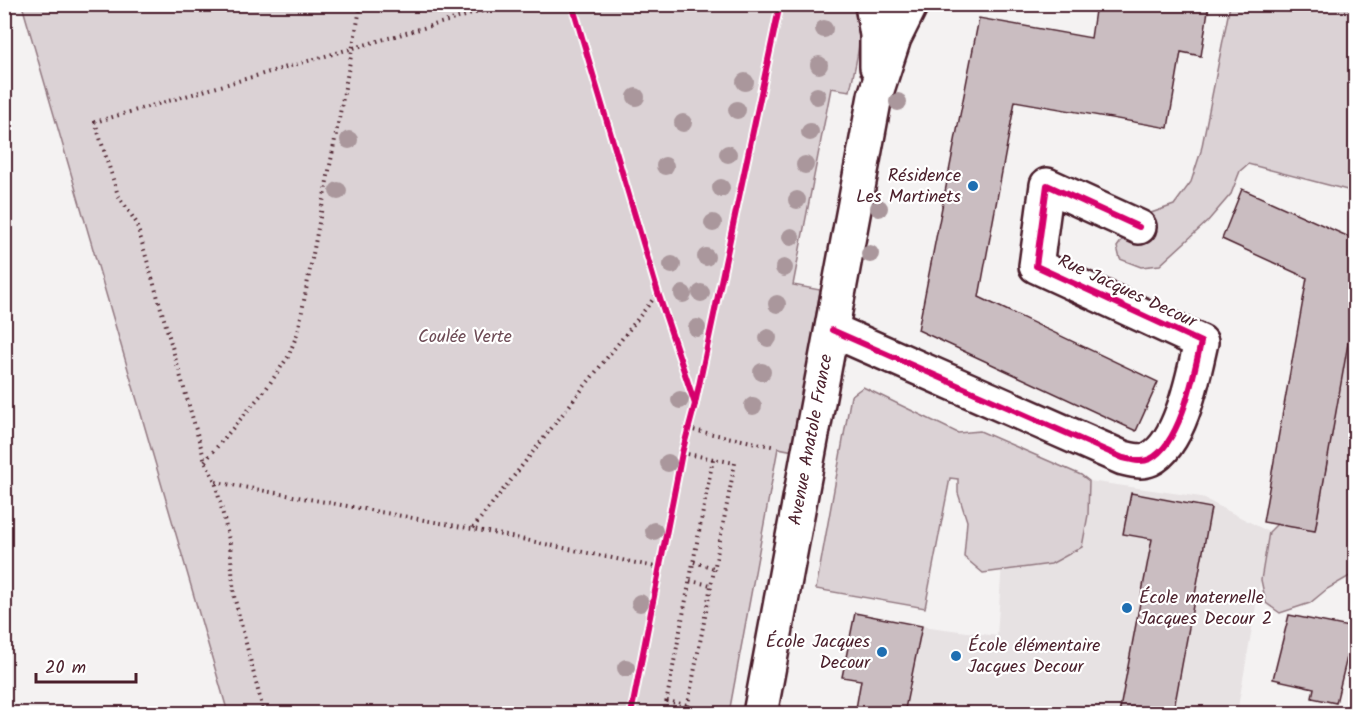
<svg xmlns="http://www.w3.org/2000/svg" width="1360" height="718" viewBox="0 0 1360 718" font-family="Kalam,sans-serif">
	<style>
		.built { fill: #e7e2e3 }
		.green { fill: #dbd2d5; stroke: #927880; stroke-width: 1.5 }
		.building { fill: #cabdc1; stroke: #4a1f2b; stroke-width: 1.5 }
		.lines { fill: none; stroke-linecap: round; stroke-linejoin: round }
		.street-casing { stroke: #4a1f2b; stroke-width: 38 }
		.path { stroke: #4a1f2b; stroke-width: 4; stroke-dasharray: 1.5 4.5; stroke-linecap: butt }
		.street { stroke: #fff; stroke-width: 33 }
		.cycleway-casing { stroke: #fff; stroke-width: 10 }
		.cycleway { stroke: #d6006c; stroke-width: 6 }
		.tree { fill: #aa979c }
		.poi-dot { fill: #1f6fb2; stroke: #fff; stroke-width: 2 }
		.labels { text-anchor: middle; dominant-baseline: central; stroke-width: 4.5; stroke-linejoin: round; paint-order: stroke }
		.poi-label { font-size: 18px; fill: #4a1f2b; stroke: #fff; text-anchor: end }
		.street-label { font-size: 18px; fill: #4a1f2b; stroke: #fff }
		.park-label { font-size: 18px; fill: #6e4c56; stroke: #fff }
	</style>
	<rect width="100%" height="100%" fill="#f4f2f2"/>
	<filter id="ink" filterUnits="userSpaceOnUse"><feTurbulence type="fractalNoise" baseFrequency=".0167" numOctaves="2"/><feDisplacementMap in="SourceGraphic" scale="12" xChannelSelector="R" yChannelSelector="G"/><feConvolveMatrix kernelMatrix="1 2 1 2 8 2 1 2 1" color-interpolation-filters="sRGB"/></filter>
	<g filter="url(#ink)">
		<!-- built -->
		<polygon class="built" points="1089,481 1201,497 1269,532 1237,713 904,714 922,626 997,636 1003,548 1087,515"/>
		<!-- green -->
		<g class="green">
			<path d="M22 5H852C865 40 857 55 850 91L831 88 793 285 820 290 794 451 778 448 729 713H228Z"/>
			<polygon points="1230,5 1355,5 1355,192 1248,164 1240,171 1231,194 1207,222 1160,265 1141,267 1120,259 1117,247 1127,233 1151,213 1174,205 1191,182 1201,151"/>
			<polygon points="1355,298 1355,573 1327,589 1310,603 1280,613 1266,603 1261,580 1269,532 1277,524 1315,531"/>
			<polygon points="863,387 958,433 980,431 1081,475 1089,481 1088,515 1082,547 1051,564 983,573 964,557 967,521 958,493 958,479 950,478 925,608 816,589 851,396"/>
		</g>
		<!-- building -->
		<g class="building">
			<polygon points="1096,4 1209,4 1201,56 1181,52 1168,128 1015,101 979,297 1158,382 1136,431 918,330 979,18 1091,38"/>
			<polygon points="1242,189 1356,240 1356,298 1315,531 1263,522 1307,278 1222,239"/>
			<polygon points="1131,493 1211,508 1173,714 1119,714 1152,539 1123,534"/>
			<polygon points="855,613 922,626 904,714 855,714 861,680 842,677"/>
			<polygon points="1289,615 1354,628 1336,703 1312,698 1314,688 1273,679"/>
		</g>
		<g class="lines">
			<!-- street casing -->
			<g class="street-casing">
				<g id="street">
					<polyline points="872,4 877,35 877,67"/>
					<path d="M832 330 1123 458C1132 460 1141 463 1150 459 1181 444 1194 373 1201 342L1036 266 1047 185 1139 227"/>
					<path id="s1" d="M760 714 875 96 894 38 911 4"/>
				</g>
			</g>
			<!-- path -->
			<g class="path">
				<polyline points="688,429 776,447"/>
				<polyline points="682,453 735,463 686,714"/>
				<polyline points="205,461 266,389 288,357 298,332 361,4"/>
				<polyline points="216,482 473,529 660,568"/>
				<polyline points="473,528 658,293"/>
				<polyline points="694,562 714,568"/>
				<polyline points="690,581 711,585"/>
				<polyline points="667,701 687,705"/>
				<polyline points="264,714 234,596 230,544 215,481 205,461 136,222 118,195 95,122 507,4"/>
				<polyline points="664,714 713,459"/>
			</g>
			<!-- street -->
			<use href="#street" class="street"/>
			<!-- cycleway casing -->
			<g class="cycleway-casing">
				<g id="cycleway">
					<polyline points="572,4 658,293 695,404"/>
					<path d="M832 330 1123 458C1132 460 1141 463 1150 459 1181 444 1194 373 1201 342L1036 266 1047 185 1139 227"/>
					<polyline points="631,714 682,453 695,404 780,4"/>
				</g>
			</g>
			<!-- cycleway -->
			<use href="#cycleway" class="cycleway"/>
		</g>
		<!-- trees -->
		<g class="tree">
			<circle cx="824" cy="29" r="9"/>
			<circle cx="819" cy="65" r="9"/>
			<circle cx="745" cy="82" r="9"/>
			<circle cx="817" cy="96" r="9"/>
			<circle cx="636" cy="97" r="9"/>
			<circle cx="898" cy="102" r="9"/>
			<circle cx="737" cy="110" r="9"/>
			<circle cx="683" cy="123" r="9"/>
			<circle cx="810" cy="132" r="9"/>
			<circle cx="349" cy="140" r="9"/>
			<circle cx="728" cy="154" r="9"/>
			<circle cx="805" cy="165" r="9"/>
			<circle cx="665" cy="166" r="9"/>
			<circle cx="721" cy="188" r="9"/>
			<circle cx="338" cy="191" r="9"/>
			<circle cx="797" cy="200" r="9"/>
			<circle cx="879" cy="208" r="9"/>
			<circle cx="713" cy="223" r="9"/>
			<circle cx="791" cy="237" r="9"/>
			<circle cx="870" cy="254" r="9"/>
			<circle cx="706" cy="257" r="9"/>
			<circle cx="672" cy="265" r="9"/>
			<circle cx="784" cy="268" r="9"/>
			<circle cx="701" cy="293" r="9"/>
			<circle cx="683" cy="294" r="9"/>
			<circle cx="777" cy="304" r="9"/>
			<circle cx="697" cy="328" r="9"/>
			<circle cx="768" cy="338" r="9"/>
			<circle cx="762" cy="372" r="9"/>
			<circle cx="680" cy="400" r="9"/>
			<circle cx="753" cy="406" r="9"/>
			<circle cx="668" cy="463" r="9"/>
			<circle cx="654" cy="531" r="9"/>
			<circle cx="640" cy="603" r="9"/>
			<circle cx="626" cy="668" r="9"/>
		</g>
	</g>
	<!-- markers -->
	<g class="poi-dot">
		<circle cx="973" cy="186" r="6"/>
		<circle cx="1127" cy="608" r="6"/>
		<circle cx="882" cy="652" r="6"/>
		<circle cx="956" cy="656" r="6"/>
	</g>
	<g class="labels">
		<!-- poi labels -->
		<g class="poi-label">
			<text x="961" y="176">Résidence<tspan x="961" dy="21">Les Martinets</tspan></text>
			<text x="1139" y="598" text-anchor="start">École maternelle<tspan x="1139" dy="21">Jacques Decour 2</tspan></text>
			<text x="870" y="642">École Jacques<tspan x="870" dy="21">Decour</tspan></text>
			<text x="968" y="646" text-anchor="start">École élémentaire<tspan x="968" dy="21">Jacques Decour</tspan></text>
		</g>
		<!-- street labels -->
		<g class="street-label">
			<text transform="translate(1127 292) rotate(25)">Rue Jacques Decour</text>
			<text stroke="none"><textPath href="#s1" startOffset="279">Avenue Anatole France</textPath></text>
		</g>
		<!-- park labels -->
		<g class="park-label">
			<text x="465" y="337">Coulée Verte</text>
		</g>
	</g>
	<!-- margin -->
	<rect width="1360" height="718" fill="none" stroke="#fff" stroke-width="24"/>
	<rect x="12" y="12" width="1336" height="694" fill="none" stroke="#4a1f2b" stroke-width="2" filter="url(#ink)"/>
	<!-- scale -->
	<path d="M36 673v9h100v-9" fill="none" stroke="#4a1f2b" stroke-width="3"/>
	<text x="45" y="673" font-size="18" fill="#4a1f2b" stroke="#ffffff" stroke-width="4.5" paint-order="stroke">20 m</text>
</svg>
